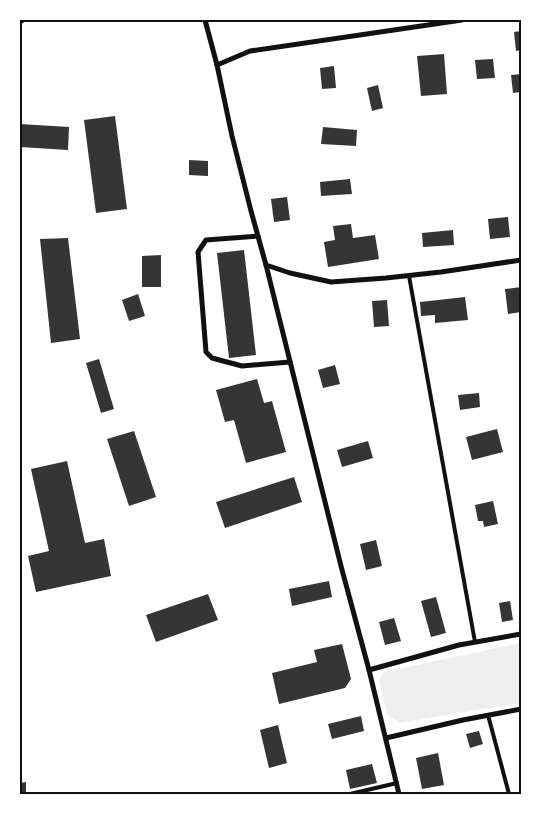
<svg xmlns="http://www.w3.org/2000/svg" width="541" height="814" viewBox="0 0 541 814" font-family="'Work Sans',sans-serif">
	<style>
		.green { fill: #eee }
		.building { fill: #353535 }
		.lines { fill: none; stroke-linecap: round; stroke-linejoin: round }
		.service { stroke: #111; stroke-width: 4 }
		.minor { stroke: #111; stroke-width: 5 }
		.neatline { fill: none; stroke: #111; stroke-width: 2 }
	</style>
	<rect width="100%" height="100%" fill="#fff"/>
	<!-- green -->
	<polygon class="green" points="521,643 521,703 400,723 387,714 379,680 384,672"/>
	<!-- building -->
	<g class="building">
		<polygon points="521,31 521,50 516,51 514,32"/>
		<polygon points="444,54 447,94 421,96 417,56"/>
		<polygon points="493,59 495,78 477,79 475,60"/>
		<polygon points="334,66 336,88 322,89 320,68"/>
		<polygon points="521,74 521,92 513,93 511,75"/>
		<polygon points="378,85 383,108 372,111 367,88"/>
		<polygon points="115,116 127,209 96,213 84,120"/>
		<polygon points="20,124 69,127 68,150 20,147"/>
		<polygon points="323,127 357,130 356,146 321,144"/>
		<polygon points="189,160 208,161 208,176 189,175"/>
		<polygon points="350,179 352,194 321,196 320,182"/>
		<polygon points="287,197 290,220 274,222 271,199"/>
		<polygon points="508,217 510,237 490,239 488,219"/>
		<polygon points="351,224 353,238 375,235 379,259 328,267 324,242 335,240 333,226"/>
		<polygon points="453,230 454,245 423,247 422,233"/>
		<polygon points="68,238 80,339 51,343 40,239"/>
		<polygon points="244,250 256,355 229,358 217,253"/>
		<polygon points="161,255 161,287 142,287 142,256"/>
		<polygon points="521,287 521,312 508,314 505,289"/>
		<polygon points="138,294 145,316 129,321 122,300"/>
		<polygon points="465,297 468,320 435,323 435,315 421,316 420,302"/>
		<polygon points="387,300 389,326 374,327 372,301"/>
		<polygon points="99,359 114,409 101,413 86,363"/>
		<polygon points="335,365 340,384 323,388 318,370"/>
		<polygon points="257,379 264,403 272,401 286,452 246,463 234,420 225,422 216,390"/>
		<polygon points="479,393 480,407 460,410 458,395"/>
		<polygon points="497,429 503,452 472,460 466,437"/>
		<polygon points="134,431 156,497 129,506 107,439"/>
		<polygon points="368,441 373,458 342,467 337,450"/>
		<polygon points="67,461 85,543 104,539 111,576 36,592 28,556 49,551 31,469"/>
		<polygon points="294,477 302,502 225,528 216,502"/>
		<polygon points="493,501 498,524 484,527 483,521 478,521 475,505"/>
		<polygon points="376,540 382,566 366,570 360,544"/>
		<polygon points="329,581 332,597 292,606 289,589"/>
		<polygon points="208,594 218,620 156,642 146,615"/>
		<polygon points="436,597 446,633 431,637 421,601"/>
		<polygon points="510,601 513,620 502,622 499,603"/>
		<polygon points="394,618 401,641 385,645 379,622"/>
		<polygon points="342,644 351,679 345,688 279,704 272,673 317,662 314,650"/>
		<polygon points="361,716 364,731 332,739 328,724"/>
		<polygon points="278,725 287,763 269,768 260,730"/>
		<polygon points="479,731 483,744 470,748 466,734"/>
		<polygon points="438,753 444,785 422,789 416,758"/>
		<polygon points="372,764 377,783 350,789 346,770"/>
		<polygon points="26,782 26,794 20,794 20,783"/>
	</g>
	<g class="lines">
		<!-- service -->
		<g class="service">
			<polyline points="409,276 475,642"/>
			<polyline points="488,715 509,794"/>
			<polyline points="350,794 397,783"/>
		</g>
		<!-- minor -->
		<g class="minor">
			<polyline points="205,20 217,65 232,136 251,211 266,265 341,566 369,670 399,794"/>
			<polyline points="20,22 23,20"/>
			<polyline points="217,65 250,51 462,20"/>
			<polyline points="258,236 206,240 198,252 206,352 212,358 242,366 290,362"/>
			<polyline points="266,265 290,273 331,282 386,278 441,272 521,260"/>
			<polyline points="369,670 459,645 521,634"/>
			<polyline points="386,738 463,720 521,709"/>
		</g>
	</g>
	<!-- border -->
	<rect width="541" height="814" fill="none" stroke="#ffffff" stroke-width="42"/>
	<rect x="21" y="21" width="499" height="772" class="neatline"/>
</svg>
